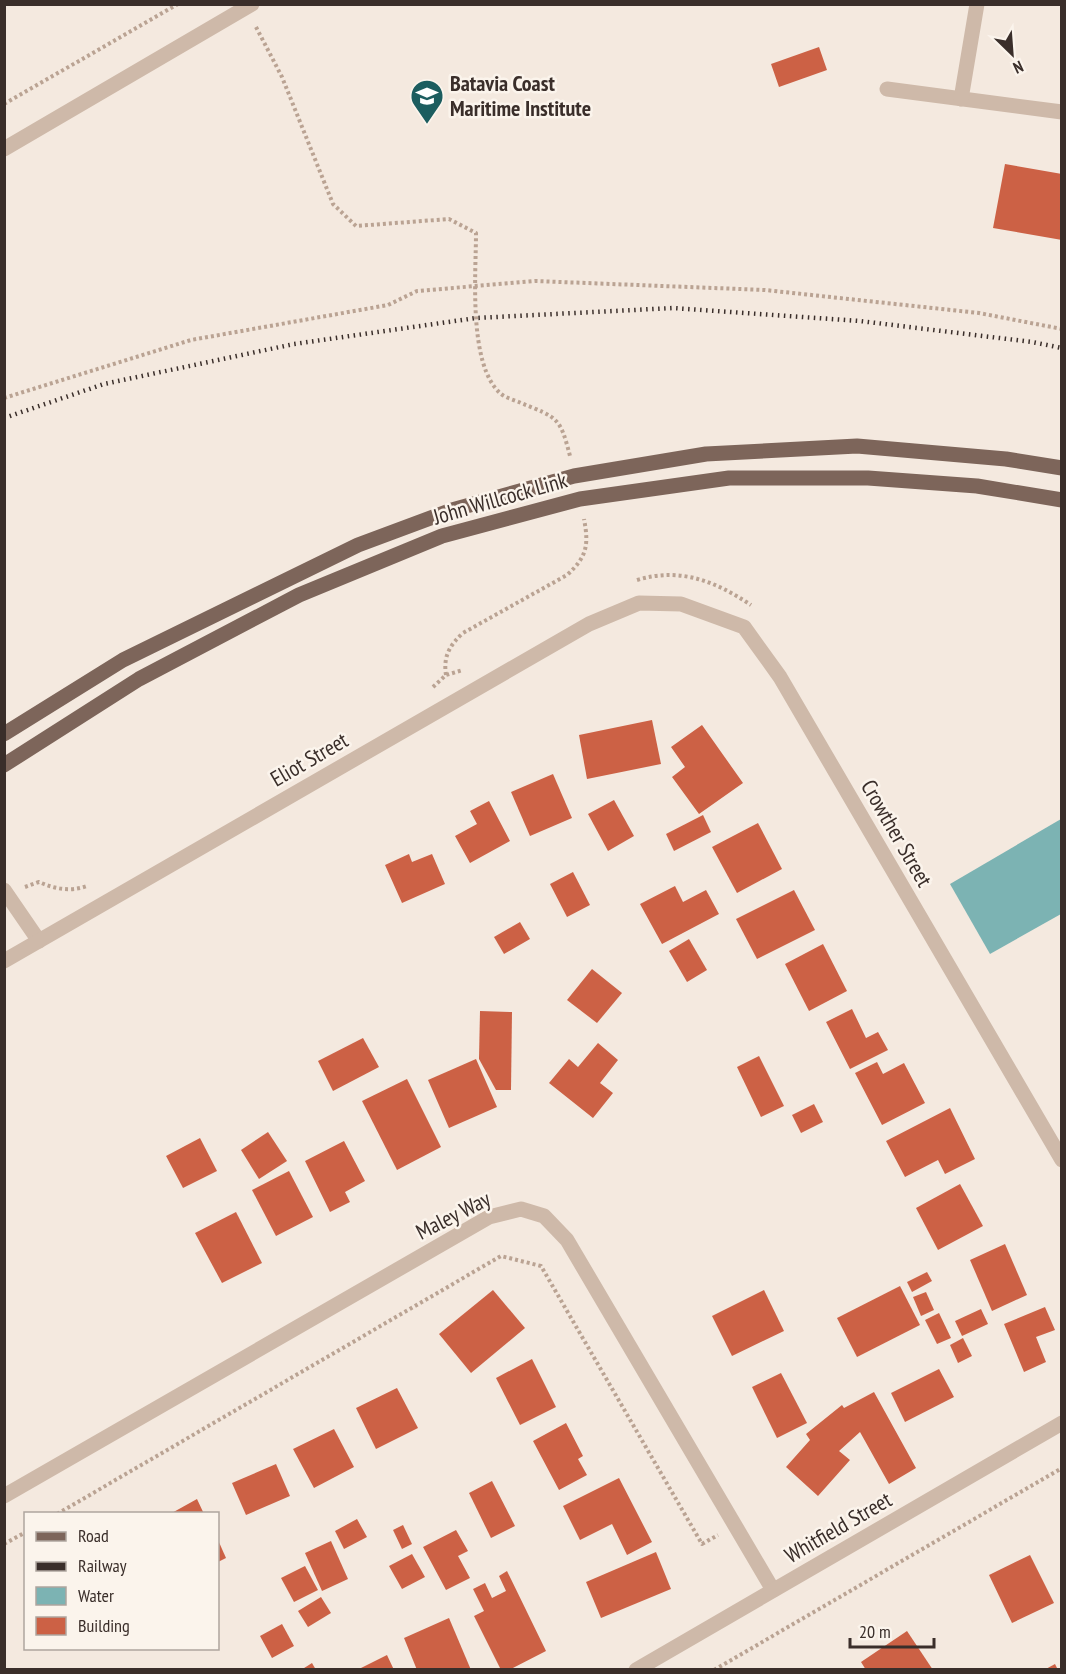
<svg xmlns="http://www.w3.org/2000/svg" width="1066" height="1674" viewBox="0 0 1066 1674" font-family="'PT Sans Narrow',sans-serif">
	<style>
		.water { fill: #7cb3b3 }
		.building { fill: #cc6145 }
		.lines { fill: none; stroke-linecap: round; stroke-linejoin: round }
		.path { stroke: #baa393; stroke-width: 4; stroke-dasharray: 3 3; stroke-linecap: butt }
		.minor { stroke: #ceb9a9; stroke-width: 15 }
		.major { stroke: #7d655a; stroke-width: 15 }
		.rail { stroke: #3a2e2a; stroke-width: 4.5; stroke-dasharray: 1.5 4.5; stroke-linecap: butt }
		.labels { text-anchor: middle; dominant-baseline: central; stroke-width: 5; stroke-linejoin: round; paint-order: stroke }
		.poi-label { font-size: 22px; font-weight: bold; fill: #3a2e2a; stroke: #fbf4ec; text-anchor: start }
		.street-label { font-size: 22px; fill: #3a2e2a; stroke: #fbf4ec }
	</style>
	<rect width="100%" height="100%" fill="#f4e9df"/>
	<!-- water -->
	<polygon class="water" points="1061,819 1061,914 990,954 950,884"/>
	<!-- building -->
	<g class="building">
		<polygon points="819,47 827,70 779,87 771,64"/>
		<polygon points="1005,164 1062,174 1062,240 993,228"/>
		<polygon points="652,720 661,764 587,779 579,735"/>
		<polygon points="702,725 743,783 699,814 672,777 685,767 671,747"/>
		<polygon points="553,774 572,818 530,836 511,792"/>
		<polygon points="614,800 634,836 608,851 588,814"/>
		<polygon points="489,801 510,841 470,863 455,836 477,824 470,811"/>
		<polygon points="703,815 711,832 674,851 666,834"/>
		<polygon points="758,823 782,869 737,893 712,847"/>
		<polygon points="409,854 412,862 432,854 445,884 402,903 385,865"/>
		<polygon points="573,872 590,905 567,917 550,884"/>
		<polygon points="675,886 683,902 706,890 719,914 662,944 640,904"/>
		<polygon points="794,890 815,930 757,959 736,919"/>
		<polygon points="520,922 530,939 504,954 494,937"/>
		<polygon points="689,939 707,970 687,982 669,951"/>
		<polygon points="823,944 847,991 809,1011 785,964"/>
		<polygon points="592,969 622,993 597,1023 567,1000"/>
		<polygon points="852,1009 866,1038 878,1032 888,1050 850,1069 826,1022"/>
		<polygon points="480,1011 512,1012 511,1090 496,1090 479,1059"/>
		<polygon points="363,1038 379,1067 333,1091 318,1061"/>
		<polygon points="598,1043 618,1060 600,1083 613,1093 593,1118 549,1083 569,1059 578,1067"/>
		<polygon points="759,1056 784,1106 761,1117 737,1067"/>
		<polygon points="476,1059 497,1107 449,1128 428,1080"/>
		<polygon points="877,1062 883,1074 904,1063 925,1103 882,1125 855,1073"/>
		<polygon points="407,1079 441,1147 397,1170 362,1101"/>
		<polygon points="814,1104 823,1122 801,1133 792,1115"/>
		<polygon points="950,1108 975,1159 945,1174 938,1160 905,1177 886,1141"/>
		<polygon points="268,1132 287,1161 259,1179 241,1150"/>
		<polygon points="200,1138 217,1171 183,1188 166,1156"/>
		<polygon points="344,1141 365,1181 345,1192 350,1202 330,1212 305,1161"/>
		<polygon points="289,1171 313,1217 276,1236 252,1190"/>
		<polygon points="960,1184 983,1226 938,1250 916,1208"/>
		<polygon points="236,1212 262,1263 222,1283 195,1233"/>
		<polygon points="1005,1244 1027,1295 992,1311 970,1260"/>
		<polygon points="927,1272 932,1281 912,1292 907,1282"/>
		<polygon points="900,1286 920,1325 857,1357 837,1318"/>
		<polygon points="493,1290 525,1328 471,1373 439,1334"/>
		<polygon points="764,1290 784,1331 732,1356 712,1316"/>
		<polygon points="926,1292 934,1310 921,1316 913,1297"/>
		<polygon points="1045,1307 1055,1330 1036,1337 1046,1362 1024,1372 1004,1324"/>
		<polygon points="981,1309 988,1324 962,1336 955,1321"/>
		<polygon points="939,1313 951,1338 937,1344 925,1320"/>
		<polygon points="963,1338 972,1356 958,1363 950,1345"/>
		<polygon points="532,1359 556,1407 520,1425 496,1378"/>
		<polygon points="939,1369 954,1397 905,1422 891,1393"/>
		<polygon points="781,1373 807,1423 777,1438 752,1387"/>
		<polygon points="397,1388 418,1428 376,1449 356,1408"/>
		<polygon points="874,1392 916,1468 889,1484 860,1432 839,1451 850,1460 818,1496 786,1467 810,1440 806,1434 842,1405 844,1408"/>
		<polygon points="566,1423 583,1456 578,1459 587,1475 559,1490 533,1441"/>
		<polygon points="334,1429 354,1467 314,1488 293,1449"/>
		<polygon points="276,1464 290,1496 246,1515 232,1483"/>
		<polygon points="619,1478 652,1542 627,1555 612,1524 580,1540 563,1506"/>
		<polygon points="492,1481 515,1526 491,1538 469,1493"/>
		<polygon points="197,1499 204,1514 170,1514"/>
		<polygon points="357,1519 367,1537 344,1549 335,1531"/>
		<polygon points="403,1525 412,1544 402,1549 393,1530"/>
		<polygon points="456,1530 468,1551 458,1556 470,1578 446,1590 423,1547"/>
		<polygon points="218,1540 226,1558 218,1562"/>
		<polygon points="331,1541 348,1579 322,1591 305,1553"/>
		<polygon points="656,1552 671,1589 601,1618 586,1582"/>
		<polygon points="412,1554 425,1577 402,1589 389,1566"/>
		<polygon points="1030,1555 1054,1603 1012,1623 989,1575"/>
		<polygon points="305,1566 318,1590 294,1602 281,1578"/>
		<polygon points="507,1571 546,1651 509,1670 501,1670 474,1616 484,1611 473,1589 485,1583 492,1598 506,1591 499,1576"/>
		<polygon points="321,1597 331,1613 308,1627 298,1611"/>
		<polygon points="449,1618 471,1670 417,1670 404,1638"/>
		<polygon points="282,1624 294,1646 272,1658 260,1636"/>
		<polygon points="907,1631 933,1670 866,1670 861,1662"/>
		<polygon points="387,1655 394,1670 357,1670"/>
		<polygon points="312,1663 316,1670 301,1670"/>
		<polygon points="1055,1664 1058,1670 1044,1670"/>
	</g>
	<g class="lines">
		<!-- path -->
		<g class="path">
			<path d="M256 27 282 77 333 204 356 226 449 219 476 233C476 274 468 364 500 393 505 398 515 400 521 403 558 418 560 417 570 456"/>
			<polyline points="4,104 178,4"/>
			<polyline points="4,398 191,340 388,305 417,291 535,281 765,290 979,313 1062,329"/>
			<path d="M637 580C680 567 715 581 751 605"/>
			<path d="M446 675C443 656 450 645 463 633L567 575C587 557 589 545 584 519"/>
			<polyline points="433,687 446,675 463,670"/>
			<path d="M25 887 39 882C55 889 70 892 87 886"/>
			<polyline points="57,1514 501,1256 541,1266 702,1544 718,1535"/>
			<polyline points="4,1544 26,1532"/>
			<polyline points="714,1670 1062,1468"/>
		</g>
		<!-- minor -->
		<g class="minor">
			<polyline points="887,89 1062,112"/>
			<polyline points="961,99 977,4"/>
			<polyline points="4,149 252,4"/>
			<polyline points="4,890 39,941"/>
			<polyline points="4,961 589,624 639,603 681,604 744,627 780,677 1062,1160"/>
			<polyline points="4,1496 489,1217 521,1209 544,1216 567,1240 773,1590"/>
			<polyline points="636,1670 1062,1423"/>
		</g>
		<!-- major -->
		<g class="major">
			<polyline points="4,734 123,660 358,545 452,510 574,476 706,454 857,446 1006,459 1062,468"/>
			<polyline points="4,765 139,679 299,595 442,536 580,499 729,478 868,478 977,486 1062,500"/>
		</g>
		<!-- rail -->
		<polyline class="rail" points="4,418 104,384 294,344 476,318 673,308 860,321 1032,342 1062,348"/>
	</g>
	<!-- icons -->
	<defs>
		<g id="university-pin" transform="scale(1.725)"><path d="M0 17L-7.5 6A9.5 9.5 0 1 1 7.5 6Z" fill="#1c5d5f" stroke="#fbf4ec"/><path d="M0-5L7-2L0 1L-7-2ZM-4 1L0 2.5L4 1V4Q0 6-4 4Z" fill="#fff"/></g>
	</defs>
	<g fill-rule="evenodd">
		<use href="#university-pin" x="427" y="96"/>
	</g>
	<g class="labels">
		<!-- poi labels -->
		<g class="poi-label">
			<text x="450" y="83">Batavia Coast<tspan x="450" dy="25">Maritime Institute</tspan></text>
		</g>
		<!-- street labels -->
		<g class="street-label">
			<text transform="translate(500 498) rotate(-16)">John Willcock Link</text>
			<text transform="translate(309 759) rotate(-30)">Eliot Street</text>
			<text transform="translate(897 833) rotate(60)">Crowther Street</text>
			<text transform="translate(453 1215) rotate(-27)">Maley Way</text>
			<text transform="translate(838 1527) rotate(-30)">Whitfield Street</text>
		</g>
	</g>
	<!-- border -->
	<rect width="1066" height="1674" fill="none" stroke="#3a2e2a" stroke-width="12"/>
	<!-- legend -->
	<rect x="24" y="1512" width="195" height="138" fill="#fbf4ec" stroke="#aea59e" stroke-width="1.5"/>
	<rect x="36" y="1532" width="30" height="9" fill="#7d655a" stroke="#aea59e" stroke-width="1.5"/>
	<text x="78" y="1542" font-size="18" fill="#3a2e2a">Road</text>
	<rect x="36" y="1562" width="30" height="9" fill="#3a2e2a" stroke="#aea59e" stroke-width="1.5"/>
	<text x="78" y="1572" font-size="18" fill="#3a2e2a">Railway</text>
	<rect x="36" y="1587" width="30" height="18" fill="#7cb3b3" stroke="#aea59e" stroke-width="1.5"/>
	<text x="78" y="1602" font-size="18" fill="#3a2e2a">Water</text>
	<rect x="36" y="1617" width="30" height="18" fill="#cc6145" stroke="#aea59e" stroke-width="1.5"/>
	<text x="78" y="1632" font-size="18" fill="#3a2e2a">Building</text>
	<!-- north arrow -->
	<g transform="translate(1012 54) rotate(155)" stroke="#fbf4ec" stroke-width="4.5" paint-order="stroke">
	<path d="M0-4.5L10 22L0 15L-10 22Z" fill="#3a2e2a"/>
	<text y="-9" font-size="16" font-weight="bold" text-anchor="middle" fill="#3a2e2a">N</text>
	</g>
	<!-- scale -->
	<path d="M850 1638v9h84v-9" fill="none" stroke="#3a2e2a" stroke-width="3"/>
	<text x="859" y="1638" font-size="18" fill="#3a2e2a" stroke="#fbf4ec" stroke-width="4.5" paint-order="stroke">20 m</text>
</svg>
